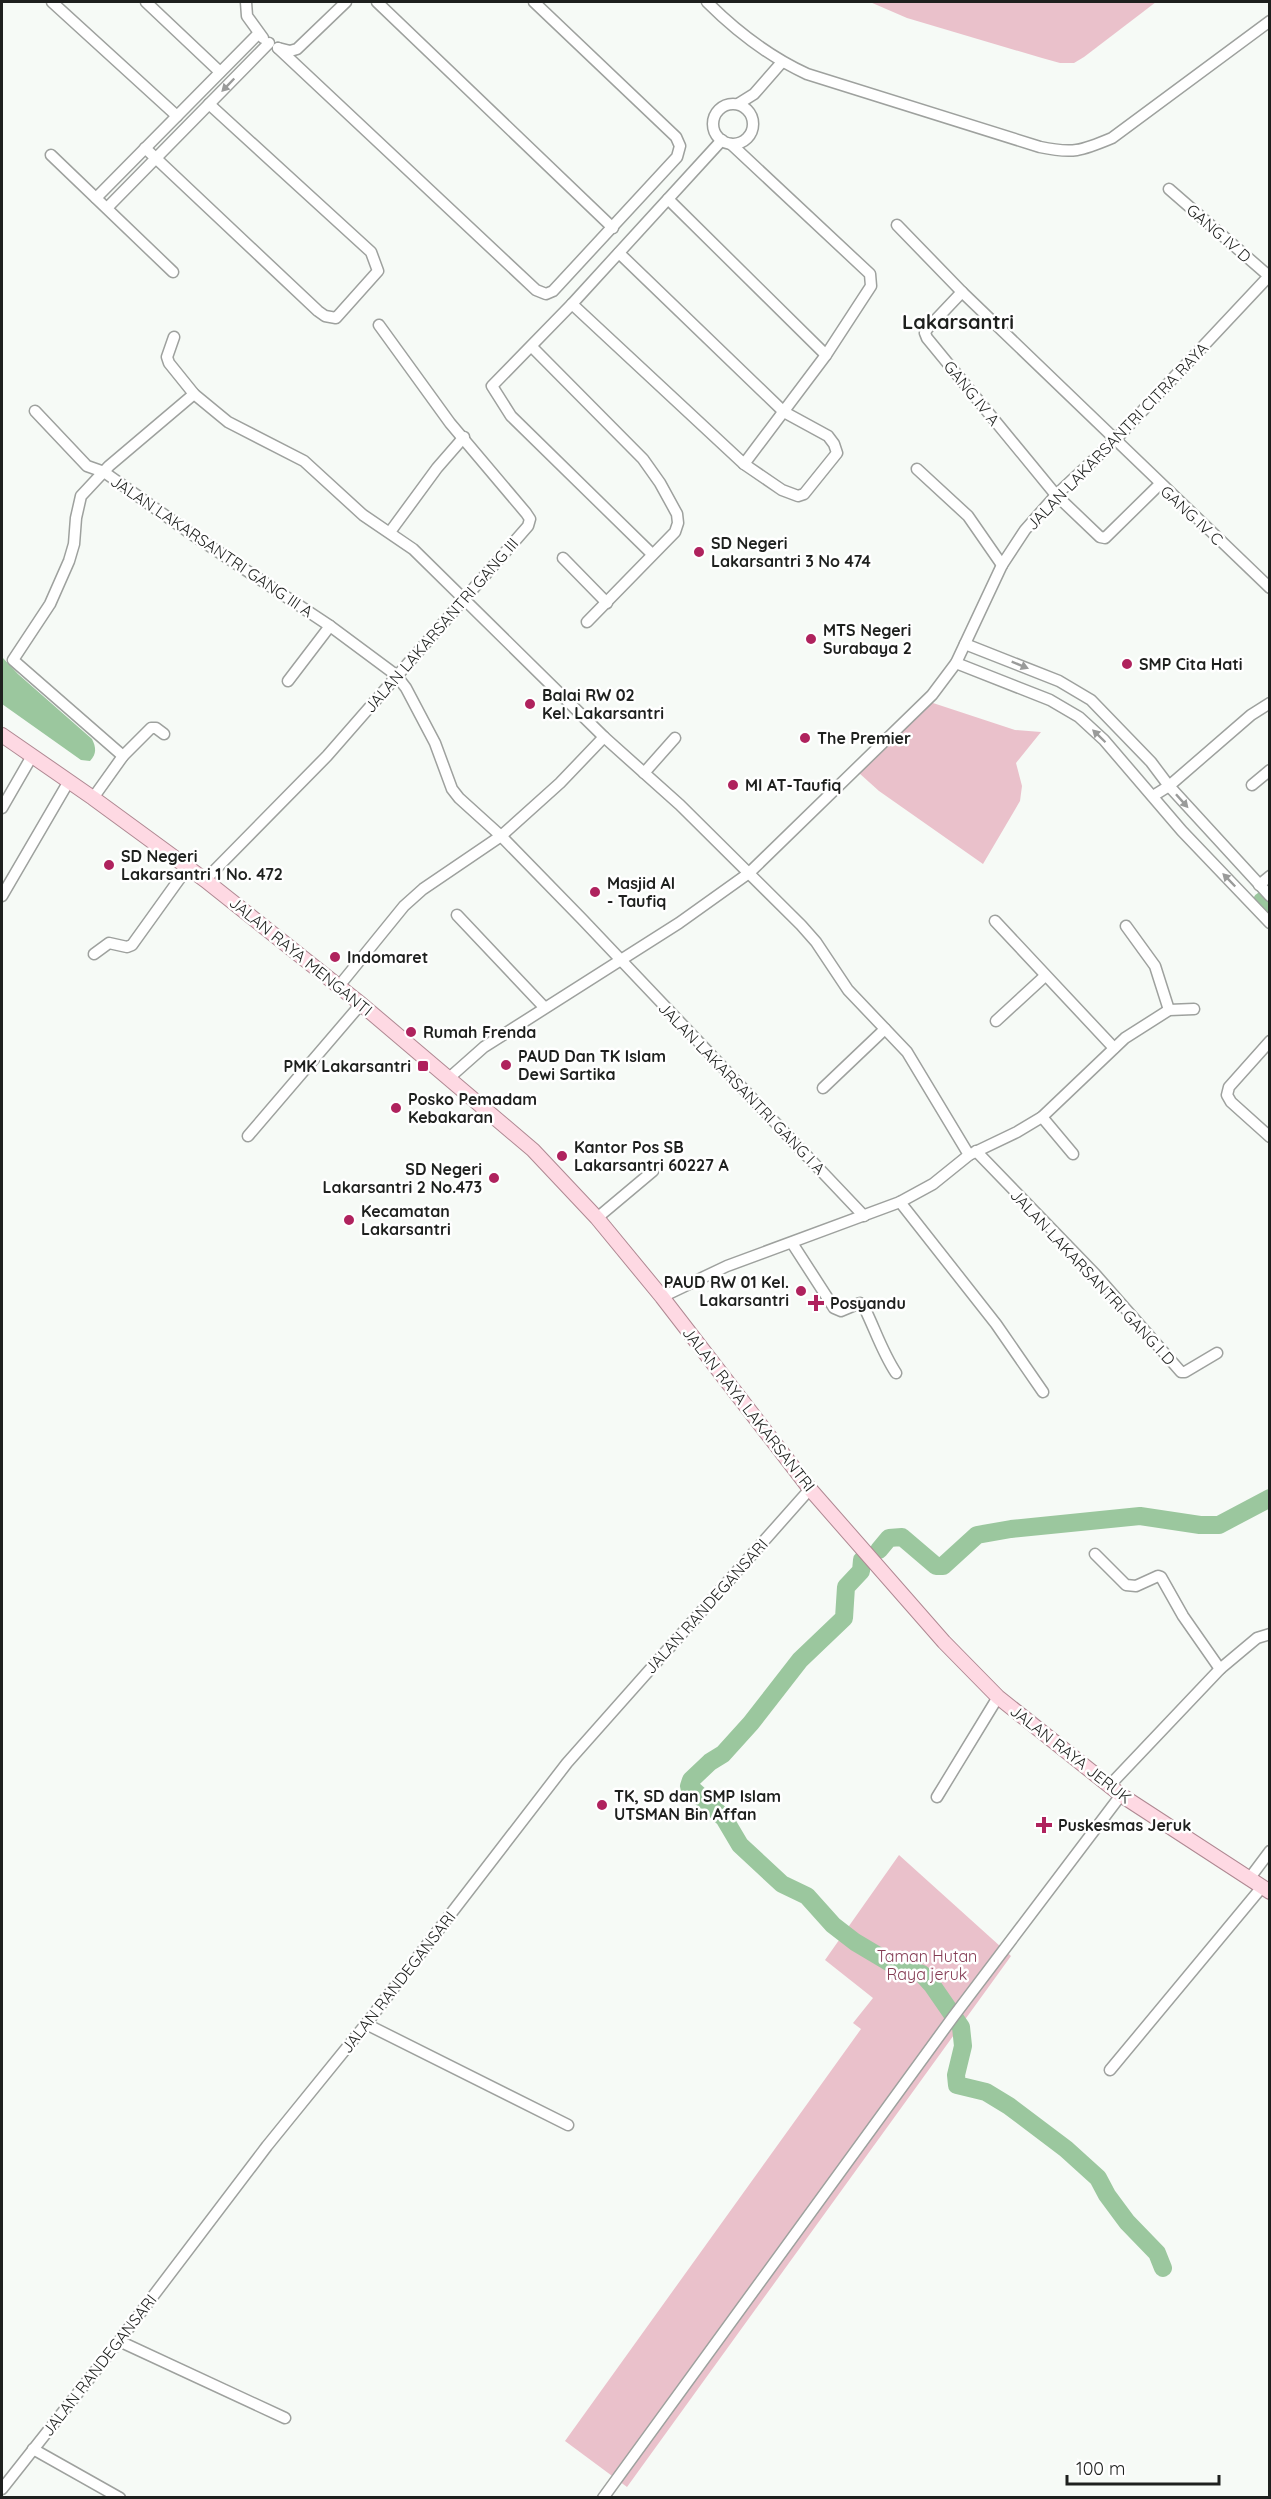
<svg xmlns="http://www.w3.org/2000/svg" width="1271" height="2499" viewBox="0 0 1271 2499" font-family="Quicksand,sans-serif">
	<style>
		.green { fill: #eac1cb }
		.water { fill: #9bc79e }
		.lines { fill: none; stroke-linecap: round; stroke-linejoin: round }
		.river { stroke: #9bc79e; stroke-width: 18 }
		.minor-casing { stroke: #9ea19e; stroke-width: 13 }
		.major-casing { stroke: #af8892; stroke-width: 16 }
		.minor { stroke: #fff; stroke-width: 10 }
		.major { stroke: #fed9e3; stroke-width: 14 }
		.oneway { fill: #9a9b9a }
		.poi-dot { fill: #af225d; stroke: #fff; stroke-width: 2 }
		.labels { text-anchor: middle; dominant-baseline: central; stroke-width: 5; stroke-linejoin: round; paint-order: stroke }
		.street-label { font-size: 16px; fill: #1e201e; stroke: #fff }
		.poi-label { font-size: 16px; font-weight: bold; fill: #1e201e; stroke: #fff; text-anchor: start }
		.park-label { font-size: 16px; fill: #843b53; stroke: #fff }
		.quarter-label { font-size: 20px; font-weight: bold; fill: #1e201e; stroke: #fff }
	</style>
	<rect width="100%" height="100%" fill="#f6faf6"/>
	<!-- green -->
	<g class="green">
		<polygon points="870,2 1156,2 1084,57 1074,63 1060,63 1042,58 907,18"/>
		<polygon points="930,702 1015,730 1041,732 1016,763 1022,786 1020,801 983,864 879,791 859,773"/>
		<polygon points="899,1855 1011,1956 627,2487 565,2441 861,2029 853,2023 873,1998 825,1960"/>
	</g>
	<!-- water -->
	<path class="water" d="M2 657 18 674 92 739C96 747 97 754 90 761L81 760 2 704Z"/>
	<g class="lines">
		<!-- river -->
		<g class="river">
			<polyline points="1262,901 1270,908"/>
			<polyline points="879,1550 889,1538 902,1537 936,1566 943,1566 977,1535 1011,1529 1140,1516 1200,1525 1219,1525 1270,1498"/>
			<polyline points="868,1555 862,1560 861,1571 846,1587 844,1618 800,1660 751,1723 723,1754 710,1762 691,1780 689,1786 724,1818 740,1845 782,1884 807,1896 833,1925 855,1942 897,1967 922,1974 932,1985 961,2027 963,2046 956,2075 957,2085 986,2092 1009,2106 1066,2149 1098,2178 1107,2195 1127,2222 1157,2253 1163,2268"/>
		</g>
		<!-- minor casing -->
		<g class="minor-casing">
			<g id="minor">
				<polyline points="52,2 177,116"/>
				<polyline points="146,2 220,72"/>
				<polyline points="246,2 247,16 263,38"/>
				<polyline points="377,2 613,228"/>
				<path d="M707 2C736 31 770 57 807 74L1040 147C1073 154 1081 151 1112 138L1270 21"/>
				<polyline points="278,48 536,290 546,294 553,291 677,157 680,146 676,137 534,2"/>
				<polyline points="278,48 290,51 297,49 346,2"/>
				<circle cx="733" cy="124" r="20"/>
				<polyline points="738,104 754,94 782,62"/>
				<polyline points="145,148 318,311 325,316 336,318 378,271 371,252 209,104"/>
				<polyline points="51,155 173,272"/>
				<polyline points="1169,189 1270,277"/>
				<polyline points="96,198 258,34"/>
				<polyline points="668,199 826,355"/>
				<polyline points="107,208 269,43"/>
				<polyline points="897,225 962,292 1270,588"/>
				<polyline points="619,253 784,412 828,436 834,444 837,453 804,494 798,496 782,490 744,464"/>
				<polyline points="962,292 927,329 925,333 927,338 1056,495 1100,537 1105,538 1160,484"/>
				<polyline points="572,304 744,464 826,355 871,286 870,274 731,144"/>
				<polyline points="174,337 167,357 169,363 194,394 228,422 304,461 363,515 413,549 604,737 680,805 801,925 816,942 848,990 907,1052 969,1155"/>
				<polyline points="532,347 643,459 660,483 677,514 678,523 675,532 587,622"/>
				<polyline points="35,411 87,466 104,472 187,531 330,626 396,675 406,688 435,743 452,789 459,798 501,836 582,919 864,1216"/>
				<polyline points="917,469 968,516 1002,565"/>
				<polyline points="390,532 437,468 464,437"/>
				<polyline points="652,554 511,416 492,386 572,304 722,140"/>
				<polyline points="563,558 607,603"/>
				<polyline points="965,644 1059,681 1091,700 1151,762 1169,786 1270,896"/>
				<polyline points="956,663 1050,700 1079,717 1104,740 1182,831 1270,923"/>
				<polyline points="288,681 330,626"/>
				<polyline points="123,756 13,660 50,604 69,561 74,544 76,518 81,496 109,466 194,394"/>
				<polyline points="644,773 675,738"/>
				<polyline points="1252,785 1270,770"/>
				<polyline points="1153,796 1169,786 1251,715 1270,703"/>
				<polyline points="93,798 123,756 151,728 156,728 164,734"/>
				<polyline points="2,808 32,756"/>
				<polyline points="205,880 327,756 528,526 530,519 526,513 450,423 379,325"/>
				<polyline points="1259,885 1270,876"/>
				<polyline points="2,896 69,781"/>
				<polyline points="457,915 544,1007"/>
				<polyline points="995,921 1114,1048"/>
				<polyline points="1126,926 1155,966 1169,1010"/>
				<polyline points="94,954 109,943 127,947 132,945 188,867"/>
				<polyline points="339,986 404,906 423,889 501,836 560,783 604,737"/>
				<polyline points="996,1021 1045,976"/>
				<polyline points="1270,1041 1229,1087 1227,1095 1231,1102 1270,1137"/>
				<polyline points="449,1078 484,1047 679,923 749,873 932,695 956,663 1002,565 1025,530 1056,495 1116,439 1270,275"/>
				<polyline points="823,1088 885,1029"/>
				<polyline points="1042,1117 1073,1154"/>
				<polyline points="248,1136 361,1004"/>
				<polyline points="976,1151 1095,1274 1181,1372 1185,1372 1217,1353"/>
				<polyline points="900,1202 996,1324 1043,1392"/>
				<polyline points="597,1218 653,1171"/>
				<path d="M792 1243 834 1308 841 1311 860 1303 864 1307C875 1329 882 1352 896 1373"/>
				<polyline points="662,1297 727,1266 900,1202 933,1184 969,1155 1017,1132 1042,1117 1125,1038 1169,1010 1194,1009"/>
				<polyline points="1095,1554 1126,1585 1136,1586 1158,1576 1161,1577 1183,1616 1220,1669"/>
				<polyline points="1109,1786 1220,1669 1257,1638 1270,1634"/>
				<polyline points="937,1797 998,1697"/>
				<polyline points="1249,1879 1270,1851"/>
				<polyline points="366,2024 568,2125"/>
				<polyline points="1110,2070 1262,1887"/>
				<polyline points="119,2341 285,2418"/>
				<polyline points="33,2449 120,2498"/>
				<polyline points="2,2489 119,2341 267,2146 366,2024 567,1763 810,1489"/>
				<polyline points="603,2498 953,2017 1121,1795"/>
			</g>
		</g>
		<!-- major casing -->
		<g class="major-casing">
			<polyline id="major" points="2,735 93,798 205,880 361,1004 533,1150 597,1218 662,1297 810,1489 944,1642 998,1697 1121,1795 1270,1892"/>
		</g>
		<!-- minor -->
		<use href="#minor" class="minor"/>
		<!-- major -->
		<use href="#major" class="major"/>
	</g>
	<!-- one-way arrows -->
	<defs><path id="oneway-solid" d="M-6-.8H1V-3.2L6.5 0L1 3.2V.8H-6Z" transform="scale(1.5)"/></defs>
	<g class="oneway">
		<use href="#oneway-solid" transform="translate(228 85) rotate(134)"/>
		<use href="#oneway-solid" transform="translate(1020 665) rotate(22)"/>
		<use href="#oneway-solid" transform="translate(1099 736) rotate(-136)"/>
		<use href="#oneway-solid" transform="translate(1182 801) rotate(48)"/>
		<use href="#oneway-solid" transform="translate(1229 880) rotate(-134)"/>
	</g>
	<!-- markers -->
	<g class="poi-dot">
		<circle cx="699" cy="552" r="6"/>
		<circle cx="811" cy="639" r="6"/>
		<circle cx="1127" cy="664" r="6"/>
		<circle cx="530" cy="704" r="6"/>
		<circle cx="805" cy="738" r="6"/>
		<circle cx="733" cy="785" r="6"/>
		<circle cx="109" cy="865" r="6"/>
		<circle cx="595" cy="892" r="6"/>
		<circle cx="335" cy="957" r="6"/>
		<circle cx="411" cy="1032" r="6"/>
		<circle cx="506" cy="1065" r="6"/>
		<rect x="417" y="1060" width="12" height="12" rx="3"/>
		<circle cx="396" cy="1108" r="6"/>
		<circle cx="562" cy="1156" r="6"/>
		<circle cx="494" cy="1178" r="6"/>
		<circle cx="349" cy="1220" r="6"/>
		<circle cx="801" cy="1291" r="6"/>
		<path d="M813 1294h6v6h6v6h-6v6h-6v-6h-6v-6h6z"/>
		<circle cx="602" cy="1805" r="6"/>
		<path d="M1041 1816h6v6h6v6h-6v6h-6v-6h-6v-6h6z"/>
	</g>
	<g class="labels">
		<!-- street labels -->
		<g class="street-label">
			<text transform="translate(1219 233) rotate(41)">GANG IV D</text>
			<text transform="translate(972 393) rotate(51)">GANG IV A</text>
			<text transform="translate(1117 436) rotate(-46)">JALAN LAKARSANTRI CITRA RAYA</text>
			<text transform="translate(1192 515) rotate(43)">GANG IV C</text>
			<text transform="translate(212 546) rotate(34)">JALAN LAKARSANTRI GANG III A</text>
			<text transform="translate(441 625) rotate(-49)">JALAN LAKARSANTRI GANG III</text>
			<text transform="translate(301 956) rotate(39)">JALAN RAYA MENGANTI</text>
			<text transform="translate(742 1088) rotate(46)">JALAN LAKARSANTRI GANG I A</text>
			<text transform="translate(1093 1277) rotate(47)">JALAN LAKARSANTRI GANG I D</text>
			<text transform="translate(749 1409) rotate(52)">JALAN RAYA LAKARSANTRI</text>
			<text transform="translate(706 1606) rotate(-48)">JALAN RANDEGANSARI</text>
			<text transform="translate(1071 1754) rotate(38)">JALAN RAYA JERUK</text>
			<text transform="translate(398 1982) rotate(-52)">JALAN RANDEGANSARI</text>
			<text transform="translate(99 2365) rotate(-52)">JALAN RANDEGANSARI</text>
		</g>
		<!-- poi labels -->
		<g class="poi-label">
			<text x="711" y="543">SD Negeri<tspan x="711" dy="18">Lakarsantri 3 No 474</tspan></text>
			<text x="823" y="630">MTS Negeri<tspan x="823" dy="18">Surabaya 2</tspan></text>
			<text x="1139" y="664">SMP Cita Hati</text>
			<text x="542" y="695">Balai RW 02<tspan x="542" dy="18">Kel. Lakarsantri</tspan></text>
			<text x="817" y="738">The Premier</text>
			<text x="745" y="785">MI AT-Taufiq</text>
			<text x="121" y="856">SD Negeri<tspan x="121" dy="18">Lakarsantri 1 No. 472</tspan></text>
			<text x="607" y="883">Masjid Al<tspan x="607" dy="18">- Taufiq</tspan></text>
			<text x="347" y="957">Indomaret</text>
			<text x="423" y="1032">Rumah Frenda</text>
			<text x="518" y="1056">PAUD Dan TK Islam<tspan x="518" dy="18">Dewi Sartika</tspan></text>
			<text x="411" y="1066" text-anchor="end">PMK Lakarsantri</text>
			<text x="408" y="1099">Posko Pemadam<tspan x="408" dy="18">Kebakaran</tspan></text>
			<text x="574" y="1147">Kantor Pos SB<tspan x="574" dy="18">Lakarsantri 60227 A</tspan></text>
			<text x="482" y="1169" text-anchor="end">SD Negeri<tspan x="482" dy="18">Lakarsantri 2 No.473</tspan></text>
			<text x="361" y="1211">Kecamatan<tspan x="361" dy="18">Lakarsantri</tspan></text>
			<text x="789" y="1282" text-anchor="end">PAUD RW 01 Kel.<tspan x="789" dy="18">Lakarsantri</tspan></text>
			<text x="830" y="1303">Posyandu</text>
			<text x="614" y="1796">TK, SD dan SMP Islam<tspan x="614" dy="18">UTSMAN Bin Affan</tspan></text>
			<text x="1058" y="1825">Puskesmas Jeruk</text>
		</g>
		<!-- park labels -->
		<g class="park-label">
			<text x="927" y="1956">Taman Hutan<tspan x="927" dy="18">Raya jeruk</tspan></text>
		</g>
		<!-- quarter labels -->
		<g class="quarter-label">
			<text x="958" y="321">Lakarsantri</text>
		</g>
	</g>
	<!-- border -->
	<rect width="1271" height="2499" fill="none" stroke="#1e201e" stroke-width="6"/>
	<!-- scale -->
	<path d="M1067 2475v9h152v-9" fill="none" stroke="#1e201e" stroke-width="3"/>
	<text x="1076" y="2475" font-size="18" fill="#1e201e" stroke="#ffffff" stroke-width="4.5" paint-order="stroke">100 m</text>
</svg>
